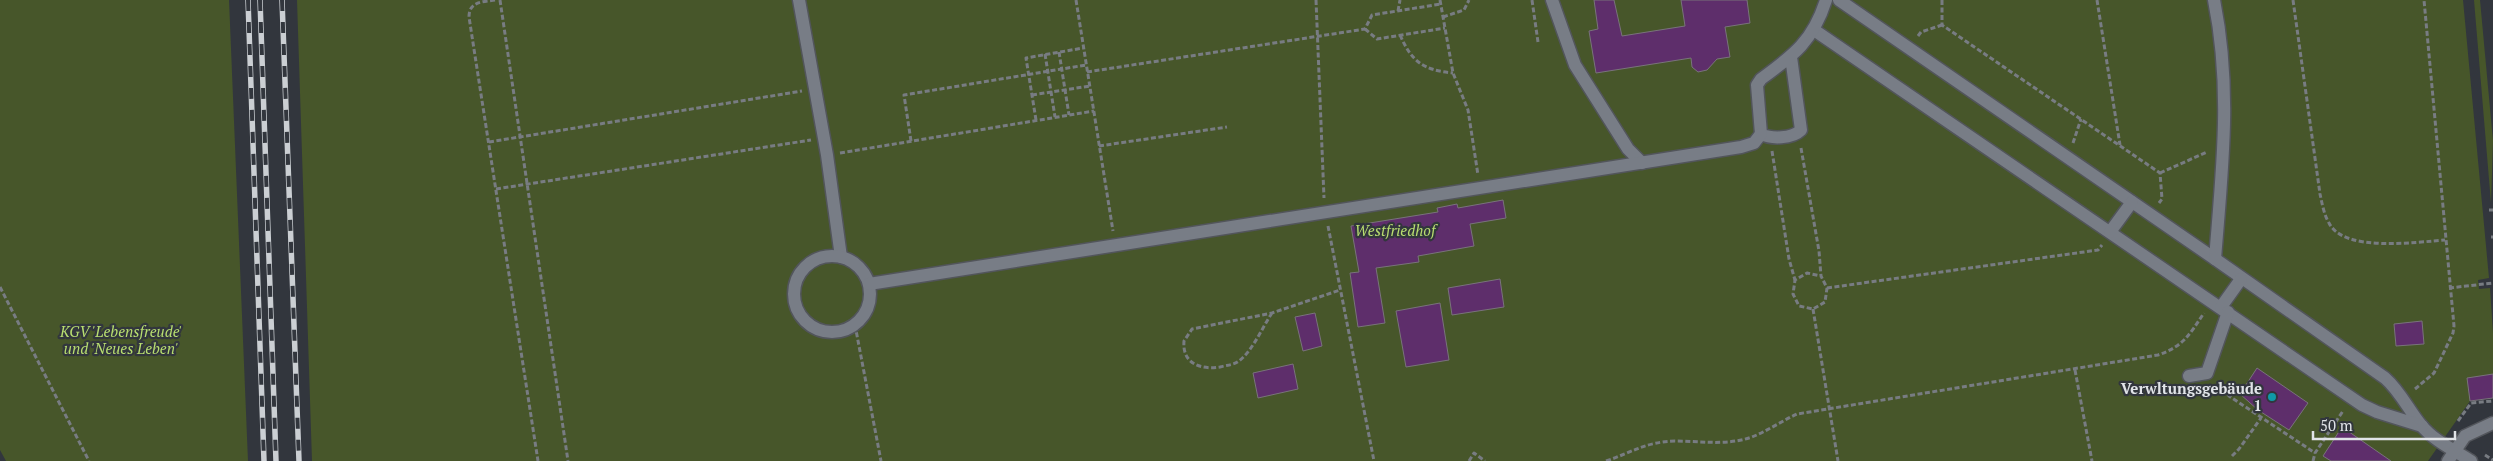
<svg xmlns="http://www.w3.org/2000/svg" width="2493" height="461" viewBox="0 0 2493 461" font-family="'PT Serif',serif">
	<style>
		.green { fill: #47562a }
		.building { fill: #5e2e6b; stroke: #79737b }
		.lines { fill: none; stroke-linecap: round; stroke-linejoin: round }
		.minor-casing { stroke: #52555b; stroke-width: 15 }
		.path { stroke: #787c82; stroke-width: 3; stroke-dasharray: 5 2.5; stroke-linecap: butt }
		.minor { stroke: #787d86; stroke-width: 12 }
		.rail-casing { stroke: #cbcfd3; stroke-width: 5.5 }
		.rail { stroke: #32363d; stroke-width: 4; stroke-dasharray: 11; stroke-linecap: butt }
		.culture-dot { fill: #0f9aa8; stroke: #32363d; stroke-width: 2 }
		.labels { text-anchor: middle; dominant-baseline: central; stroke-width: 4.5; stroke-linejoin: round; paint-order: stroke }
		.park-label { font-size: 15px; font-style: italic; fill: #b8de70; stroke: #32363d }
		.poi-label { font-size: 15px; font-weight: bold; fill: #e1e4e8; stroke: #32363d; text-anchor: end }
	</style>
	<rect width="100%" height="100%" fill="#32363d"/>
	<!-- green -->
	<g class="green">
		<polygon points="0,0 229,0 248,461 6,461 0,450"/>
		<polygon points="297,0 2463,0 2489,278 2478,280 2479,289 2490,288 2493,333 2493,398 2470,401 2428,461 312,461"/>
		<polygon points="2474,0 2480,0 2493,141 2491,203"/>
	</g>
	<!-- building -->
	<g class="building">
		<polygon points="1594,0 1614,0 1622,36 1685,26 1681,0 1747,0 1750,23 1725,27 1730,57 1717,59 1707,70 1698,72 1692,67 1691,58 1596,73 1589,31 1598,29"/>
		<polygon points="1503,200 1506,218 1470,224 1474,246 1418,256 1419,262 1376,268 1385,323 1358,327 1350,273 1359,272 1351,226 1438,212 1437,208 1457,204 1458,208"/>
		<polygon points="1500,279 1504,307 1452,315 1448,288"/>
		<polygon points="1440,303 1449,360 1406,367 1396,311"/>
		<polygon points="1315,313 1322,346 1303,351 1295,317"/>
		<polygon points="2422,321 2424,344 2396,346 2394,324"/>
		<polygon points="1293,364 1298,389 1258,398 1253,373"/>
		<polygon points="2257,368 2308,403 2289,430 2258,410 2240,394"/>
		<polygon points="2493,374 2493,398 2470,401 2467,378"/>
		<polygon points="2342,427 2391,461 2331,461 2323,456"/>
	</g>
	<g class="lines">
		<!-- minor casing -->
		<g class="minor-casing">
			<g id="minor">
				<polyline points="799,0 827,155 841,257"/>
				<polyline points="1552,0 1575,65 1628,149 1642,163"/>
				<path d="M1839 0 2215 259 2385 378C2400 391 2408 409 2421 425 2434 441 2454 450 2471 461"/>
				<path d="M2214 0C2232 89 2222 170 2215 259"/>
				<polyline points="1814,30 2362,405 2377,412 2422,426"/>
				<path d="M1791 57 1801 130C1792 139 1771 139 1761 134L1757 85 1761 79C1794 55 1813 41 1826 0"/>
				<polyline points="2110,232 2132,202"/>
				<circle cx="832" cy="294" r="38"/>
				<polyline points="869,284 1741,147 1754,143 1761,134"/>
				<polyline points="2221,307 2241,279"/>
				<polyline points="2189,376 2207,373 2228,312"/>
				<polyline points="2448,461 2465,436 2493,423"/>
			</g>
		</g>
		<!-- path -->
		<g class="path">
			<path d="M495 0C483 2 469 1 469 17L538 461"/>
			<polyline points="500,0 568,461"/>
			<polyline points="1076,0 1113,231"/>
			<polyline points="1316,0 1324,198"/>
			<polyline points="1440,0 1453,73 1468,110 1478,175"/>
			<polyline points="1532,0 1538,42"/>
			<polyline points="1942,0 1942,25 2160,173 2162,199 2159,203"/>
			<polyline points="2097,0 2120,145"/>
			<path d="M2293 0 2320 194C2322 203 2324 215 2329 223 2344 253 2417 242 2445 240"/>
			<polyline points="1398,11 1400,0"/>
			<polyline points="1443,17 1464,10 1469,0"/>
			<polyline points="1365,29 1377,39 1445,28"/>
			<path d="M1400 35C1412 62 1423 70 1453 73"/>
			<polyline points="1918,36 1921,32 1942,25"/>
			<polyline points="1059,52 1069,115"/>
			<polyline points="1045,54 1055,117"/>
			<polyline points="1087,72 1365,29 1372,15 1441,4"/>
			<polyline points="1032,95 1090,86"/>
			<polyline points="1036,120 1026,58 1083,48"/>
			<polyline points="911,141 904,95 1086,65"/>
			<polyline points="489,142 802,91"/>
			<polyline points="2073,143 2081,119"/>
			<polyline points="1099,146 1227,127"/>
			<polyline points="1801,148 1819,251 1821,276 1827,288 1825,302 1813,309 1799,306 1793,294 1795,280 1807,273 1821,276"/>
			<polyline points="1772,151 1789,259 1795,280"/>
			<polyline points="840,153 1094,111"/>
			<polyline points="2160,173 2207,152"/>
			<polyline points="496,189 811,140"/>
			<polyline points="2489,210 2493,210"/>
			<polyline points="1328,226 1374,461"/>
			<polyline points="2491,237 2493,237"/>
			<polyline points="0,287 89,461"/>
			<polyline points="1827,288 2098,250 2102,245"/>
			<polyline points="2449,288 2493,283"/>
			<polyline points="1813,309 1838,461"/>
			<path d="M1272 313C1262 328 1253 350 1239 361 1234 365 1227 365 1220 367 1201 370 1182 364 1184 341L1192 329 1272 313 1340 290"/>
			<polyline points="855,325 881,461"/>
			<polyline points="2075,370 2092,461"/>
			<polyline points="2220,381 2229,396 2315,453"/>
			<polyline points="2415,389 2434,373 2453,333 2454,326 2424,0"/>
			<polyline points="2458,421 2471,403 2493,401"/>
			<polyline points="2485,455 2493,460"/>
			<polyline points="2232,456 2239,449 2261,418"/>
			<polyline points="1469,461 1474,453 1485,461"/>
			<path d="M1606 461C1633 452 1645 442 1675 441 1701 441 1726 446 1752 437 1767 431 1782 421 1797 414L2158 355C2184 346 2189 335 2204 313"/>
			<polyline points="2313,461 2315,453 2343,411"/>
		</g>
		<!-- minor -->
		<use href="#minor" class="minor"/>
		<!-- rail casing -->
		<g class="rail-casing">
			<g id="rail">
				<polyline points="248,0 264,461"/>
				<polyline points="260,0 276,461"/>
				<polyline points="282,0 299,461"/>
			</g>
		</g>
		<!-- rail -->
		<use href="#rail" class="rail"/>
	</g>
	<!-- markers -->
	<circle class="culture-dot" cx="2272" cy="397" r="5"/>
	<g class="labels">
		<!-- park labels -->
		<g class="park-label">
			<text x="1395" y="230">Westfriedhof</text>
			<text x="121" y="331">KGV 'Lebensfreude'<tspan x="121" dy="17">und 'Neues Leben'</tspan></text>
		</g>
		<!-- poi labels -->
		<g class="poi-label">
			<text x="2262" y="388">Verwltungsgebäude<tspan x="2262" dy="17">1</tspan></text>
		</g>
	</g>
	<!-- scale -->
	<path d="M2313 431v8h142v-8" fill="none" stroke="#e1e4e8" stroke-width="2.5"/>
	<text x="2320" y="431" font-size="15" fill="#e1e4e8" stroke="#32363d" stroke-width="4" paint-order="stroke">50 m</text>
</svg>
